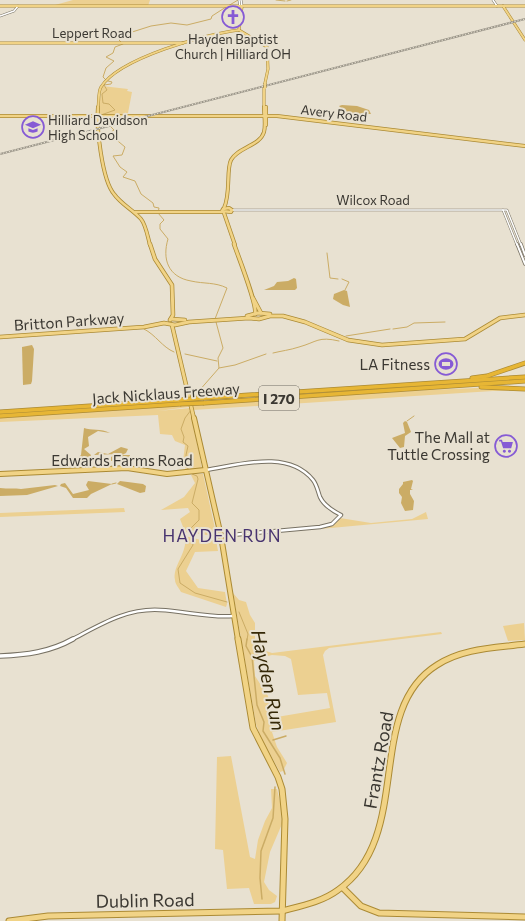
<svg xmlns="http://www.w3.org/2000/svg" width="525" height="921" viewBox="0 0 525 921" font-family="Commissioner,sans-serif">
	<style>
		.green { fill: #ecd091; fill-rule: evenodd }
		.water { fill: #cbac65 }
		.lines { fill: none; stroke-linecap: round; stroke-linejoin: round }
		.stream-far1 { stroke: #cbac65; stroke-width: 1 }
		.stream { stroke: #cbac65; stroke-width: 1.5 }
		.minor-far3-casing { stroke: #777163; stroke-width: 2.5 }
		.minor-far2-casing { stroke: #777163; stroke-width: 3.5 }
		.minor-far1-casing { stroke: #777163; stroke-width: 4.5 }
		.minor-casing { stroke: #777163; stroke-width: 5.5 }
		.major-far4-casing { stroke: #ab8a34; stroke-width: 3 }
		.major-far3-casing { stroke: #ab8a34; stroke-width: 4 }
		.major-far2-casing { stroke: #ab8a34; stroke-width: 4.5 }
		.major-far1-casing { stroke: #ab8a34; stroke-width: 6 }
		.major-casing { stroke: #ab8a34; stroke-width: 7 }
		.highway-casing { stroke: #ab8a34; stroke-width: 5 }
		.minor-far3 { stroke: #fff; stroke-width: 1.5 }
		.minor-far2 { stroke: #fff; stroke-width: 2 }
		.minor-far1 { stroke: #fff; stroke-width: 2.5 }
		.minor { stroke: #fff; stroke-width: 3.5 }
		.major-far4 { stroke: #f1d386; stroke-width: 2 }
		.major-far3 { stroke: #f1d386; stroke-width: 2.5 }
		.major-far2 { stroke: #f1d386; stroke-width: 3 }
		.major-far1 { stroke: #f1d386; stroke-width: 4 }
		.major { stroke: #f1d386; stroke-width: 5 }
		.highway { stroke: #e7b635; stroke-width: 3.5 }
		.rail-casing { stroke: #999488; stroke-width: 2 }
		.rail { stroke: #e8e1d1; stroke-width: 1; stroke-dasharray: 1.5; stroke-linecap: butt }
		.major-bridge-casing { stroke: #ab8a34; stroke-width: 3; stroke-linecap: butt }
		.highway-bridge-casing { stroke: #ab8a34; stroke-width: 5; stroke-linecap: butt }
		.major-bridge { stroke: #f1d386; stroke-width: 2 }
		.highway-bridge { stroke: #e7b635; stroke-width: 3.5 }
		.labels { text-anchor: middle; dominant-baseline: central; stroke-width: 4; stroke-linejoin: round; paint-order: stroke }
		.far-street-label { font-size: 13px; fill: #3b3832; stroke: #e8e1d1 }
		.far-poi-label { font-size: 13px; fill: #3b3832; stroke: #e8e1d1 }
		.shield { fill: #e8e1d1; stroke: #6f6b62; stroke-width: 1 }
		.shield-label { font-size: 14px; font-weight: bold; fill: #3b3832 }
		.street-label { font-size: 15px; fill: #3b3832; stroke: #e8e1d1 }
		.poi-label { font-size: 15px; fill: #3b3832; stroke: #e8e1d1; text-anchor: end }
		.quarter-label { font-size: 17px; letter-spacing: 1px; fill: #483470; stroke: #e8e1d1 }
		.near-street-label { font-size: 18px; fill: #3b3832; stroke: #e8e1d1 }
		.near-water-label { font-size: 19px; font-style: italic; fill: #352807; stroke: #e8e1d1 }
	</style>
	<rect width="100%" height="100%" fill="#e8e1d1"/>
	<!-- green -->
	<g class="green">
		<polygon points="73,0 150,0 148,6 55,5"/>
		<polygon points="102,86 128,89 127,91 132,92 128,113 123,115 98,114"/>
		<polygon points="502,387 525,390 525,391 493,391 193,410 192,405 427,390"/>
		<polygon points="189,405 189,407 158,411 190,408 202,468 195,470 188,468 186,470 183,461 185,445 175,441 172,435 160,434 158,415 0,422 0,418"/>
		<polygon points="196,474 203,474 216,533 207,535 185,532 180,519 190,512 188,508 161,510 184,497 195,483 191,475"/>
		<polygon points="124,508 125,512 0,517 0,513"/>
		<polygon points="426,512 428,519 320,529 330,526 340,518 371,523 412,519"/>
		<path d="M185 536 205 541 216 540 218 551 195 552 186 571 198 588 225 592 227 604 226 607 181 592C179 588 175 584 175 580 172 566 188 553 185 536Z"/>
		<path d="M233 593 239 600 246 602 250 615 255 623V641L260 649 272 653 441 632 442 634 329 648 325 651 323 655 336 722 272 732 277 747 287 763 283 771 280 772 261 738 256 724ZM272 655 285 656 291 659 298 695 327 693 330 708 271 718 268 696 255 676 254 661 259 658Z"/>
		<polygon points="524,623 525,640 508,641 503,626"/>
		<polygon points="231,756 250,857 255,859 258,840 265,821 272,808 271,789 277,789 281,806 282,824 270,852 264,882 269,890 277,896 275,902 271,904 254,904 249,888 227,889 223,850 215,849 217,757"/>
	</g>
	<!-- water -->
	<g class="water">
		<polygon points="342,105 357,106 369,110 371,114 343,114 343,110 339,106"/>
		<polygon points="294,278 296,279 297,288 295,290 264,290 274,286 277,282 288,281"/>
		<polygon points="344,290 347,291 350,307 343,305 333,299 334,294"/>
		<polygon points="32,345 34,349 32,381 31,384 23,385 22,347"/>
		<polygon points="405,421 407,422 411,432 405,436 404,447 400,448 392,438 405,433 403,423"/>
		<path d="M84 428C91 431 101 428 110 433L98 431 88 437 89 446 84 449 91 455 90 457 78 458 81 455Z"/>
		<polygon points="121,447 128,449 126,453 122,455 130,455 129,459 123,461 119,459 111,461 111,457 116,454 94,455 98,452 108,454"/>
		<polygon points="412,480 413,481 411,489 413,490 410,490 410,494 414,501 413,510 405,511 401,503 402,497 399,493 399,489 403,484 403,482"/>
		<polygon points="88,481 112,484 91,494 87,498 73,498 66,488 60,486 61,484 65,483 73,494 89,490 86,485"/>
		<polygon points="120,481 143,484 146,486 145,492 140,493 117,484"/>
		<path d="M55 485 58 486 27 495 0 496V488C8 489 15 488 21 489Z"/>
	</g>
	<g class="lines">
		<!-- stream-far1 -->
		<g class="stream-far1">
			<polyline points="276,0 285,1"/>
			<polyline points="287,1 291,0"/>
			<polyline points="228,6 238,0"/>
			<polyline points="121,42 119,40 129,33 151,26 171,23 187,25 211,19 212,16 226,7"/>
			<polyline points="106,80 103,77 106,68 114,61 106,57 113,53 115,47 123,44"/>
			<polyline points="101,115 115,110 109,104 103,103 102,94 107,90 104,85 111,84 112,82 108,81"/>
			<polyline points="100,117 107,121 107,126"/>
			<path d="M110 126 114 130 111 132 113 137 125 147 122 155 113 156 120 167 127 172 123 177 135 181 141 194 153 203 154 207 159 208 158 213 164 220 160 224V229L168 239C162 259 168 277 191 281 204 284 215 282 227 288L215 319"/>
			<polyline points="327,253 330,278 338,279"/>
			<polyline points="342,279 349,282 345,290"/>
			<path d="M144 329C156 335 162 347 174 352"/>
			<polyline points="393,329 407,327 414,323 445,322"/>
			<polyline points="346,336 390,329"/>
			<path d="M273 353C281 351 290 350 299 347 317 342 318 336 339 341"/>
			<polyline points="185,354 217,361"/>
			<polyline points="219,368 235,365 266,354"/>
			<polyline points="196,397 198,392 219,368 218,358 223,348 216,322"/>
			<polyline points="407,421 414,416"/>
			<polyline points="190,470 187,468 186,455 188,446 183,442 184,437 181,429 185,418 191,410"/>
			<polyline points="192,474 197,476 198,479 192,503 199,510 199,520 190,529 192,534"/>
			<polyline points="112,484 116,483"/>
			<polyline points="191,536 193,545 178,569 180,583 195,593 227,602"/>
			<polyline points="239,612 248,634 247,640"/>
		</g>
		<!-- stream -->
		<g class="stream">
			<polyline points="247,639 246,646 252,657 257,705 264,722 263,731 280,758 285,774"/>
			<polyline points="273,740 286,736"/>
			<polyline points="262,899 260,878 261,851 273,818 275,787"/>
		</g>
		<!-- minor-far3 casing -->
		<g class="minor-far3-casing">
			<g id="minor-far3">
				<polyline points="239,0 240,7"/>
				<polyline points="241,0 242,6"/>
				<polyline points="493,0 497,6"/>
				<polyline points="0,16 14,11 18,6"/>
				<polyline points="231,210 507,210 521,245"/>
				<polyline points="503,210 517,245"/>
			</g>
		</g>
		<!-- minor-far2 casing -->
		<g class="minor-far2-casing">
			<g id="minor-far2">
				<polyline points="517,244 525,264"/>
				<polyline points="521,244 525,255"/>
			</g>
		</g>
		<!-- minor-far1 casing -->
		<g class="minor-far1-casing">
			<g id="minor-far1">
				<path d="M206 470C239 465 288 449 313 480 317 485 318 492 320 497 324 506 333 511 341 515L332 524 320 527 221 536"/>
				<path d="M71 640C100 625 126 608 160 610 185 611 208 618 233 616"/>
			</g>
		</g>
		<!-- minor casing -->
		<g class="minor-casing">
			<path id="minor" d="M0 656C26 655 50 652 73 639"/>
		</g>
		<!-- major-far4 casing -->
		<g class="major-far4-casing">
			<g id="major-far4">
				<polyline points="0,6 525,6"/>
				<polyline points="503,6 525,40"/>
				<polyline points="239,30 267,47 268,69 265,83"/>
				<polyline points="239,30 242,6"/>
				<polyline points="0,43 183,43"/>
				<polyline points="264,88 264,108"/>
				<path d="M98 108C99 102 98 92 101 87 119 58 206 34 239 30"/>
			</g>
		</g>
		<!-- major-far3 casing -->
		<g class="major-far3-casing">
			<g id="major-far3">
				<path d="M98 107C96 126 102 180 114 194 121 204 133 210 141 219 146 225 148 238 150 245"/>
				<polyline points="266,107 266,125"/>
				<polyline points="0,116 277,116 525,146"/>
				<path d="M224 208C231 193 226 170 231 160 238 147 260 146 264 132 266 125 264 114 264 107"/>
				<polygon points="229,208 232,210 231,212 222,211 223,209"/>
				<polyline points="135,212 222,212"/>
				<polyline points="224,213 235,245"/>
			</g>
		</g>
		<!-- major-far2 casing -->
		<g class="major-far2-casing">
			<g id="major-far2">
				<polyline points="150,244 155,259 172,285 173,315 170,320"/>
				<path d="M234 244C238 256 258 306 255 314"/>
				<polyline points="253,298 261,313"/>
				<polyline points="247,316 258,313 270,314"/>
				<polyline points="171,319 185,320"/>
				<polyline points="172,325 194,419"/>
				<polyline points="0,337 144,327 164,323 175,325 189,322 249,318 259,319 270,316 283,316 305,322 348,340 382,345 465,339 500,318 525,315"/>
			</g>
		</g>
		<!-- major-far1 casing -->
		<g class="major-far1-casing">
			<g id="major-far1">
				<polyline points="194,418 221,536 238,640"/>
				<polyline points="0,474 127,468 167,474 205,470"/>
			</g>
		</g>
		<!-- major casing -->
		<g class="major-casing">
			<g id="major">
				<polyline points="238,639 253,728 278,777 282,789 285,819 282,921"/>
				<polyline points="343,888 361,906 379,913 525,917"/>
				<path d="M9 921 48 916 282 911C301 906 322 902 338 890 415 836 363 711 437 665 463 648 495 648 525 644"/>
			</g>
		</g>
		<!-- highway casing -->
		<g class="highway-casing">
			<g id="highway">
				<polyline points="472,378 487,376 525,363"/>
				<polyline points="481,387 525,389"/>
				<polyline points="204,398 525,377"/>
				<polyline points="204,403 525,381"/>
				<polyline points="0,412 179,400"/>
				<polyline points="0,416 180,404"/>
			</g>
		</g>
		<!-- minor-far3 -->
		<use href="#minor-far3" class="minor-far3"/>
		<!-- minor-far2 -->
		<use href="#minor-far2" class="minor-far2"/>
		<!-- minor-far1 -->
		<use href="#minor-far1" class="minor-far1"/>
		<!-- minor -->
		<use href="#minor" class="minor"/>
		<!-- major-far4 -->
		<use href="#major-far4" class="major-far4"/>
		<!-- major-far3 -->
		<use href="#major-far3" class="major-far3"/>
		<!-- major-far2 -->
		<use href="#major-far2" class="major-far2"/>
		<!-- major-far1 -->
		<use href="#major-far1" class="major-far1"/>
		<!-- major -->
		<use href="#major" class="major"/>
		<!-- highway -->
		<use href="#highway" class="highway"/>
		<!-- rail casing -->
		<g class="rail-casing">
			<polyline id="rail" points="0,154 525,19"/>
		</g>
		<!-- rail -->
		<use href="#rail" class="rail"/>
		<!-- major-bridge casing -->
		<g class="major-bridge-casing">
			<polyline id="major-bridge" points="265,83 265,88"/>
		</g>
		<!-- highway-bridge casing -->
		<g class="highway-bridge-casing">
			<g id="highway-bridge">
				<polyline points="179,400 204,398"/>
				<polyline points="180,404 204,403"/>
			</g>
		</g>
		<!-- major-bridge -->
		<use href="#major-bridge" class="major-bridge"/>
		<!-- highway-bridge -->
		<use href="#highway-bridge" class="highway-bridge"/>
	</g>
	<!-- icons -->
	<defs>
		<g id="church-ring" transform="scale(1.15)"><circle r="9.5" fill="#e8e1d1" stroke="#865bd5" stroke-width="1.5"/><path d="M-1.2-6h2.4v3.5h3.3v2.4h-3.3V6h-2.4V-.1h-3.3v-2.4h3.3Z" fill="#865bd5"/></g>
		<g id="school-ring" transform="scale(1.15)"><circle r="9.5" fill="#e8e1d1" stroke="#865bd5" stroke-width="1.5"/><path d="M0-5L7-2L0 1L-7-2ZM-4 1L0 2.5L4 1V4Q0 6-4 4Z" fill="#865bd5"/></g>
		<g id="stadium-ring" transform="scale(1.15)"><circle r="9.5" fill="#e8e1d1" stroke="#865bd5" stroke-width="1.5"/><path d="M0-5a6.5 5 0 1 0 0 10a6.5 5 0 1 0 0-10ZM-3.5-1.8h7v3.6h-7Z" fill="#865bd5"/></g>
		<g id="supermarket-ring" transform="scale(1.15)"><circle r="9.5" fill="#e8e1d1" stroke="#865bd5" stroke-width="1.5"/><path d="M-6-5.5h2.5l.6 2H6L4.5 2H-2.5L-4.4-4H-6ZM-1.5 3.2a1.3 1.3 0 1 0 .1 0ZM3 3.2a1.3 1.3 0 1 0 .1 0Z" fill="#865bd5"/></g>
	</defs>
	<g fill-rule="evenodd">
		<use href="#church-ring" x="233" y="17"/>
		<use href="#school-ring" x="33" y="127"/>
		<use href="#stadium-ring" x="446" y="364"/>
		<use href="#supermarket-ring" x="506" y="446"/>
	</g>
	<g class="labels">
		<!-- far-street labels -->
		<g class="far-street-label">
			<text x="92" y="33">Leppert Road</text>
			<text transform="translate(334 113) rotate(7)">Avery Road</text>
			<text x="373" y="200">Wilcox Road</text>
		</g>
		<!-- far-poi labels -->
		<g class="far-poi-label">
			<text x="233" y="39">Hayden Baptist<tspan x="233" dy="15">Church | Hilliard OH</tspan></text>
			<text x="48" y="120" text-anchor="start">Hilliard Davidson<tspan x="48" dy="15">High School</tspan></text>
		</g>
		<!-- shield labels -->
		<rect class="shield" x="259" y="386" width="40" height="24" rx="3"/>
		<g class="shield-label">
			<text x="279" y="398">I 270</text>
		</g>
		<!-- street labels -->
		<g class="street-label">
			<text transform="translate(69 321) rotate(-4)">Britton Parkway</text>
			<text transform="translate(166 393) rotate(-4)">Jack Nicklaus Freeway</text>
			<text x="122" y="460">Edwards Farms Road</text>
		</g>
		<!-- poi labels -->
		<g class="poi-label">
			<text x="430" y="364">LA Fitness</text>
			<text x="490" y="437">The Mall at<tspan x="490" dy="17">Tuttle Crossing</tspan></text>
		</g>
		<!-- quarter labels -->
		<g class="quarter-label">
			<text x="222" y="535">HAYDEN RUN</text>
		</g>
		<!-- near-street labels -->
		<g class="near-street-label">
			<text transform="translate(378 760) rotate(-80)">Frantz Road</text>
			<text transform="translate(145 900) rotate(-1)">Dublin Road</text>
		</g>
		<!-- near-water labels -->
		<g class="near-water-label">
			<text transform="translate(269 680) rotate(78)">Hayden Run</text>
		</g>
	</g>
</svg>
